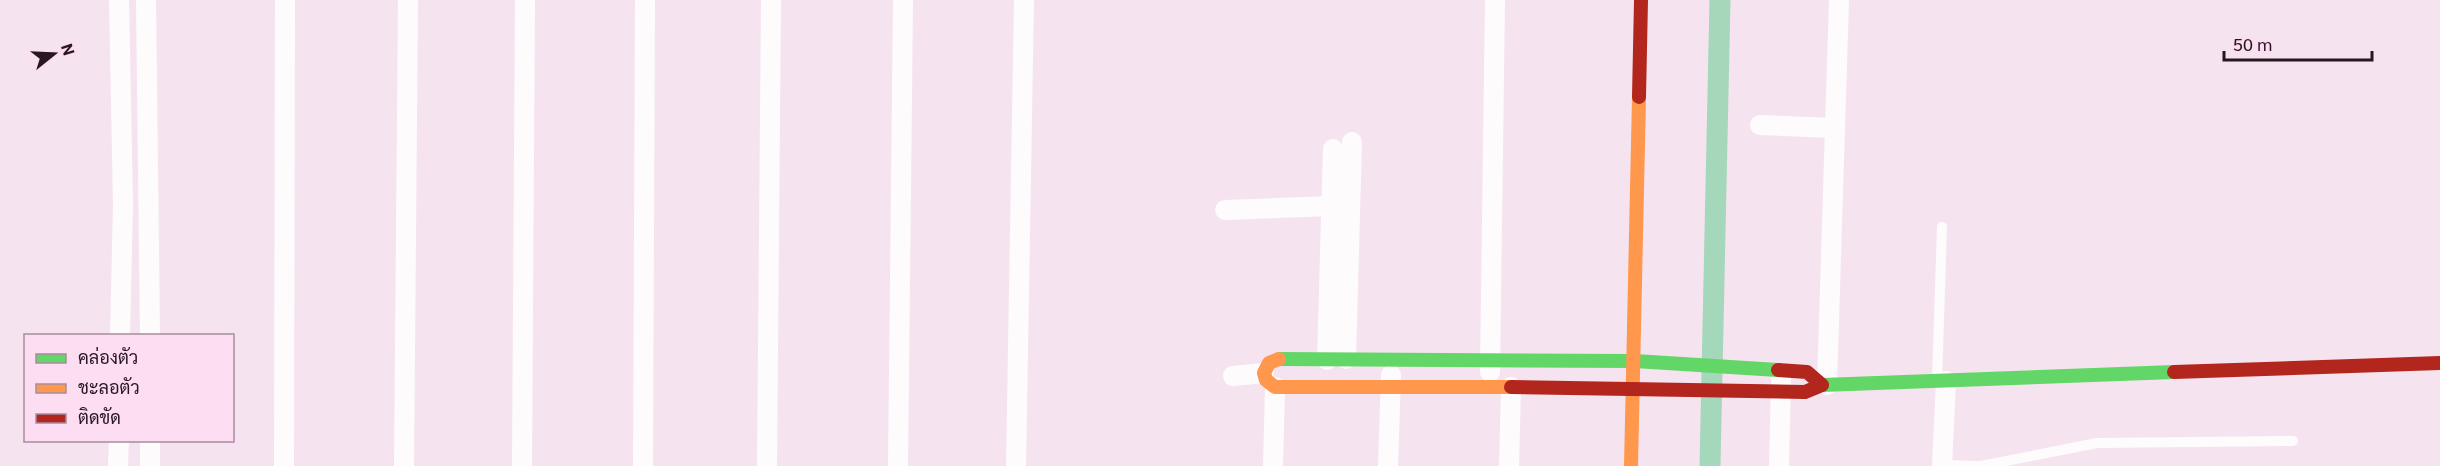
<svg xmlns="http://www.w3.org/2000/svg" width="2440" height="466" viewBox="0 0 2440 466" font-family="Georgia,Sarabun,serif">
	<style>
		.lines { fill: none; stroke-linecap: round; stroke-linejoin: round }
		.canal { stroke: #a5d7ba; stroke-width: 21 }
		.lane { stroke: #fefbfd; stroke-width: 10 }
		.street { stroke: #fefbfd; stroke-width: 20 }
		.fast { stroke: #63d668; stroke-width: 14 }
		.slow { stroke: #ff974d; stroke-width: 14 }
		.jam { stroke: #b3261e; stroke-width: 14 }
	</style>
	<rect width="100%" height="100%" fill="#f5e4ef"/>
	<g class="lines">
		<!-- canal -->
		<polyline class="canal" points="1710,466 1720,0"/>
		<!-- lane -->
		<g class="lane">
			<polyline points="1937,380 1942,227"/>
			<polyline points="1942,465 1981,466 2097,443 2293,441"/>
		</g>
		<!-- street -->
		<g class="street">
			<polyline points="119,0 123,204 120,336"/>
			<polyline points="146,0 150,336"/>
			<polyline points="1760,125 1834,128"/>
			<polyline points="1225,210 1330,206"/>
			<polyline points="1346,359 1352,142"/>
			<polyline points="1327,360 1333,149"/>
			<polyline points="1490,372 1495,0"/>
			<polyline points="1233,376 1264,373"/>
			<polyline points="1827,385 1839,0"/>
			<polyline points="118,466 119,440"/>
			<polyline points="150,466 150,440"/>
			<polyline points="284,466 285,0"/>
			<polyline points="404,466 408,0"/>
			<polyline points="522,466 525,0"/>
			<polyline points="643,466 645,0"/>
			<polyline points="767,466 771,0"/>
			<polyline points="898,466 903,0"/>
			<polyline points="1016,466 1024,0"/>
			<polyline points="1273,466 1275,387"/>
			<polyline points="1388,466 1391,375"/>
			<polyline points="1509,466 1511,387"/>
			<polyline points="1779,466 1781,379"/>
			<polyline points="1942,466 1946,381"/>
		</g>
		<!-- fast -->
		<g class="fast">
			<polyline points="1279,359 1635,361 1778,370"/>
			<polyline points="1822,385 2174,372"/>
		</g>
		<!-- slow -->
		<g class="slow">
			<polyline points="1279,359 1269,363 1264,373 1266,380 1275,387 1511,387"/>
			<polyline points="1631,466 1639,97"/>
		</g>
		<!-- jam -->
		<g class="jam">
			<polyline points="1639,97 1641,0"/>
			<polyline points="2174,372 2440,363"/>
			<polyline points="1511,387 1805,392 1822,385 1807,372 1778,370"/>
		</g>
	</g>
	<!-- legend -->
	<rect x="24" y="334" width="210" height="108" fill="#fcddf2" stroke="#a78d9f" stroke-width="1.5"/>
	<rect x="36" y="354" width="30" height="9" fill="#63d668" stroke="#a78d9f" stroke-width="1.5"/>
	<text x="78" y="364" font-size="18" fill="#281623">คล่องตัว</text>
	<rect x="36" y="384" width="30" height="9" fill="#ff974d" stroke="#a78d9f" stroke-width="1.5"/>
	<text x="78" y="394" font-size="18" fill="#281623">ชะลอตัว</text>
	<rect x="36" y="414" width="30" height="9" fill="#b3261e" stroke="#a78d9f" stroke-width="1.5"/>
	<text x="78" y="424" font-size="18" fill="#281623">ติดขัด</text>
	<!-- north arrow -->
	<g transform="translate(54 54) rotate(72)" stroke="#fcddf2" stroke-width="4.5" paint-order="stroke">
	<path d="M0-4.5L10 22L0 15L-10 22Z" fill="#281623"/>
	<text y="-9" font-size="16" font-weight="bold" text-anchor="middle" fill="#281623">N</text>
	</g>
	<!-- scale -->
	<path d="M2224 51v9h148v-9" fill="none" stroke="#281623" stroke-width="3"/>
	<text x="2233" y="51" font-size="18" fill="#281623" stroke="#fcddf2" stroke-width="4.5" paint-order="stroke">50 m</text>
</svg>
